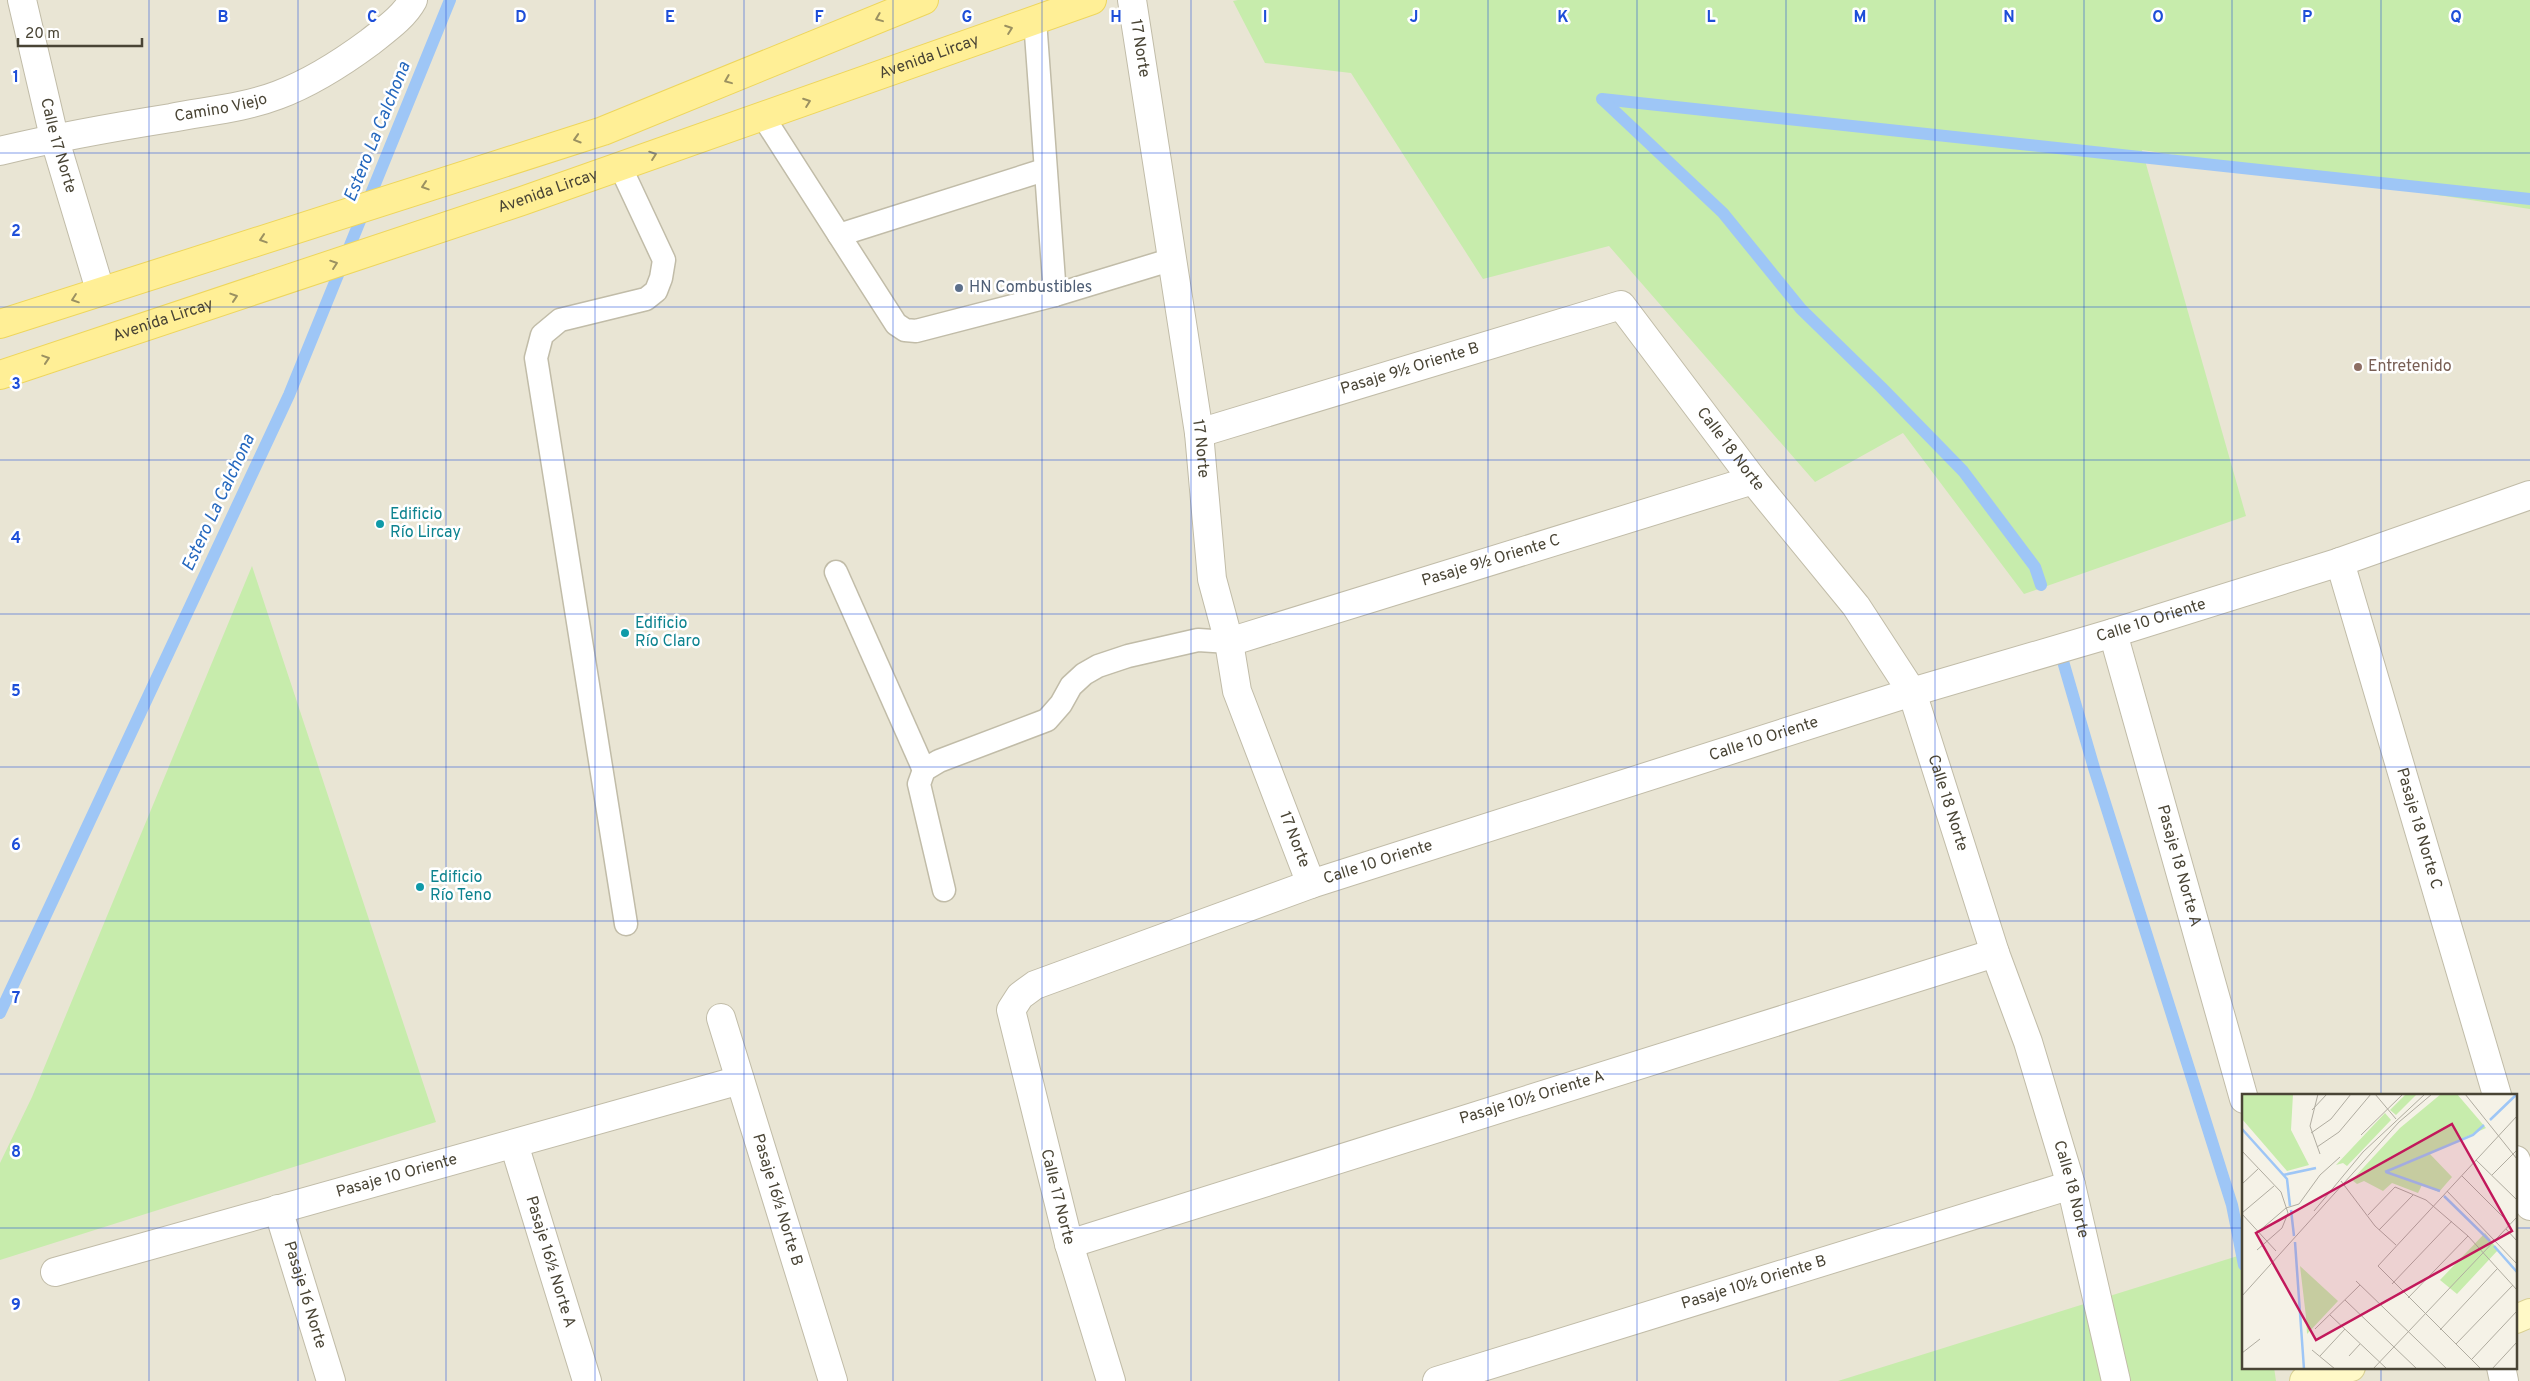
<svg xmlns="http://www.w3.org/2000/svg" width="2530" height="1381" viewBox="0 0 2530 1381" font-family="Overpass,sans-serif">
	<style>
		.residential { fill: #e9e5d4; fill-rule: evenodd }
		.green { fill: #c7ecac }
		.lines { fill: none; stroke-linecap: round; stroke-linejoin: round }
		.stream { stroke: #9ec6f6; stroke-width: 12 }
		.lane-casing { stroke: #c1bca8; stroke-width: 25 }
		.street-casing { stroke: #c1bca8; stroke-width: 30 }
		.secondary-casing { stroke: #d9d093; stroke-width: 30 }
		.primary-casing { stroke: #eed65c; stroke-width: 30 }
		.lane { stroke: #fff; stroke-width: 22 }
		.street { stroke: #fff; stroke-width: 28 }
		.secondary { stroke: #fff9c7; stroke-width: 28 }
		.primary { stroke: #ffef96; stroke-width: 28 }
		.oneway { stroke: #9b9161 }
		.grid { fill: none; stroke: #1d4ed8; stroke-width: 1; stroke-opacity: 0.55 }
		.service-dot { fill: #5c6f8a; stroke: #fff; stroke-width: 2 }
		.education-dot { fill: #8d6e63; stroke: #fff; stroke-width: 2 }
		.culture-dot { fill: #0f9aa8; stroke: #fff; stroke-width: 2 }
		.labels { text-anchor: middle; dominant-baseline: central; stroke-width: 5; stroke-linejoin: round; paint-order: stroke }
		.street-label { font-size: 16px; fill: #494435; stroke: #fff }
		.service-label { font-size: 16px; fill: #4e5e75; stroke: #fff; text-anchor: start }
		.education-label { font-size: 16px; fill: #785e54; stroke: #fff; text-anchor: start }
		.culture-label { font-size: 16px; fill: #0d838f; stroke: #fff; text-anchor: start }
		.water-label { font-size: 18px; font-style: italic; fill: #2568be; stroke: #fff }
		.inset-river { fill: none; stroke: #9ec6f6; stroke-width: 2.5 }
		.inset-road { fill: none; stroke: #b0aca0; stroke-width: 1 }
		.view { fill: #c2185b; fill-opacity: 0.15; stroke: #c2185b; stroke-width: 2.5 }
		.inset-edge { fill: none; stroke: #494435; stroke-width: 2.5 }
		.grid-label { font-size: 16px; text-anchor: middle; font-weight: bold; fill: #1d4ed8; stroke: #fff; stroke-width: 5; stroke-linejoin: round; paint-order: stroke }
	</style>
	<rect width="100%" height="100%" fill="#f5f2e7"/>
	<!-- residential -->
	<path class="residential" d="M0 0H2530V1381H0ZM2244 1095H2516V1367H2244Z"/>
	<!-- green -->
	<g class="green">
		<polygon points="1238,0 2530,0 2530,209 2142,150 2246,516 2024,594 1903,433 1815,482 1609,246 1483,279 1351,73 1265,63 1233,1"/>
		<polygon points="252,566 436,1122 0,1260 0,1163 32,1097"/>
		<polygon points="2244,1254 2244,1367 2274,1367 2276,1381 1838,1381"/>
	</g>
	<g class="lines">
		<!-- stream -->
		<g class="stream">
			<polyline points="1602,99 2530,199"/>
			<polyline points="1603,100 1723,213 1801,309 1881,387 1963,471 2035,567 2041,585"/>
			<polyline points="2060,651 2094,768 2232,1205 2244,1265"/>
			<polyline points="0,1013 289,395 450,0"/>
		</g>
		<!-- lane casing -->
		<g class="lane-casing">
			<g id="lane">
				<polyline points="764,118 896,324 905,330 916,331 1055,295 1035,20"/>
				<polyline points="620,166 664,260 661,278 656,291 646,299 560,320 542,335 536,358 626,924"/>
				<polyline points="839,235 1044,170"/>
				<polyline points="1055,295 1170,260"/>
				<polyline points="836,572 924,770"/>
				<polyline points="944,890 919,784 924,770 939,761 1047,720 1061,704 1071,686 1084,674 1098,666 1128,656 1198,640 1229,642"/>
			</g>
		</g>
		<!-- street casing -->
		<g class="street-casing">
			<g id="street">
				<path id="s1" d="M22 0 54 137 100 290"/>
				<path id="s2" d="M1132 0 1199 433 1212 579 1229 642 1237 691 1311 884"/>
				<path id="s3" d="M0 151C57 137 114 127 171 118 207 111 244 108 278 95 310 83 343 62 370 42 385 30 404 17 413 0"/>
				<path id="s4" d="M1199 433 1621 305 1753 480 1856 606 1912 692 1995 953 2028 1042 2071 1185 2116 1381"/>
				<path id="s5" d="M2340 562 2497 1095"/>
				<path id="s6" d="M2113 633 2244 1099"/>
				<polyline points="1229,642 1753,480"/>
				<polyline points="721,1018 833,1381"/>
				<polyline points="514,1144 587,1381"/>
				<polyline points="2516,1160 2530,1206"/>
				<path id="s7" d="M278 1209 331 1381"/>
				<polyline points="1069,1244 1995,953"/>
				<path id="s8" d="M55 1272 740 1080"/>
				<polyline points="2501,1367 2504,1381"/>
				<path id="s9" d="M1111 1381 1069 1244 1011 1010 1020 996 1035 985 1311 884 1912 692 2113 633 2340 562 2530 495"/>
				<polyline points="1437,1381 2071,1185"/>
			</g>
		</g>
		<!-- secondary casing -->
		<g class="secondary-casing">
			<g id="secondary">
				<polyline points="2516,1319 2530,1313"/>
				<polyline points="2304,1381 2351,1367"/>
			</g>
		</g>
		<!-- primary casing -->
		<g class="primary-casing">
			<g id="primary">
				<polyline points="0,324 603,131 924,0"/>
				<path id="s10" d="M0 375 522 201 1092 0"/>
			</g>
		</g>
		<!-- lane -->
		<use href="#lane" class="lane"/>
		<!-- street -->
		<use href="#street" class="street"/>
		<!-- secondary -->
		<use href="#secondary" class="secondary"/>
		<!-- primary -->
		<use href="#primary" class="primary"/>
	</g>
	<!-- one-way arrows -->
	<defs><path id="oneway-chevron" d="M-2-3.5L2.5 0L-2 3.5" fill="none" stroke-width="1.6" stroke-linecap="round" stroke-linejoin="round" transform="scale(1.25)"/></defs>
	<g class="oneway">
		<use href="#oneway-chevron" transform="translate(879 18) rotate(158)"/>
		<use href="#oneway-chevron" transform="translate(1009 29) rotate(-20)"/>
		<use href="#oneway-chevron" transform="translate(728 80) rotate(158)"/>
		<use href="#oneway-chevron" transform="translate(807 102) rotate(-20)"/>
		<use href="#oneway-chevron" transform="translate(577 139) rotate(163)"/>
		<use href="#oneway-chevron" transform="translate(653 155) rotate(-19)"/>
		<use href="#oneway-chevron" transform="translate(425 186) rotate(162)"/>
		<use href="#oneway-chevron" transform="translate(263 239) rotate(162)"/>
		<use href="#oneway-chevron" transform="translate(334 264) rotate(-19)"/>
		<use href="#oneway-chevron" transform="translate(234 297) rotate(-18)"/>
		<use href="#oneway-chevron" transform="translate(75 299) rotate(161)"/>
		<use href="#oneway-chevron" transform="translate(46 359) rotate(-18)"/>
	</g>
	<!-- grid -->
	<path class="grid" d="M149 0V1381M298 0V1381M446 0V1381M595 0V1381M744 0V1381M893 0V1381M1042 0V1381M1191 0V1381M1339 0V1381M1488 0V1381M1637 0V1381M1786 0V1381M1935 0V1381M2084 0V1381M2232 0V1381M2381 0V1095M0 153H2530M0 307H2530M0 460H2530M0 614H2530M0 767H2530M0 921H2530M0 1074H2530M0 1228H2244M2516 1228H2530M2381 1367V1381"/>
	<!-- markers -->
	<circle class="service-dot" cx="959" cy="288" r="5"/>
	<circle class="education-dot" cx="2358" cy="367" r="5"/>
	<g class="culture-dot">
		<circle cx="380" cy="524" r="5"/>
		<circle cx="625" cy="633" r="5"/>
		<circle cx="420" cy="887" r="5"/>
	</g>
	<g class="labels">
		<!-- street labels -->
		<g class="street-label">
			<text stroke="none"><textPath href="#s2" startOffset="49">17 Norte</textPath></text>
			<text stroke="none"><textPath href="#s10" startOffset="982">Avenida Lircay</textPath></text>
			<text stroke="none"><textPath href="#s3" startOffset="225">Camino Viejo</textPath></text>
			<text stroke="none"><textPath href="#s1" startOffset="150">Calle 17 Norte</textPath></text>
			<text stroke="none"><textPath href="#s10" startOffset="578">Avenida Lircay</textPath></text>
			<text stroke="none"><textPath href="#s10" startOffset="172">Avenida Lircay</textPath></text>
			<text transform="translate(1410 369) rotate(-17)">Pasaje 9½ Oriente B</text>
			<text stroke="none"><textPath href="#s2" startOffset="454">17 Norte</textPath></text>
			<text stroke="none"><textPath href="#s4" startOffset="622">Calle 18 Norte</textPath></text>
			<text transform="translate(1491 561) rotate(-17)">Pasaje 9½ Oriente C</text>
			<text stroke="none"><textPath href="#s9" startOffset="1594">Calle 10 Oriente</textPath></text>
			<text stroke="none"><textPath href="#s9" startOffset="1189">Calle 10 Oriente</textPath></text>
			<text stroke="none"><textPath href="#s4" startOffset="1042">Calle 18 Norte</textPath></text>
			<text stroke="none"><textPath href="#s5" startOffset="278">Pasaje 18 Norte C</textPath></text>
			<text stroke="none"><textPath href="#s2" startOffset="859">17 Norte</textPath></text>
			<text stroke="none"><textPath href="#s9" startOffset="784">Calle 10 Oriente</textPath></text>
			<text stroke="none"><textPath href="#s6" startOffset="242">Pasaje 18 Norte A</textPath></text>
			<text transform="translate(1532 1098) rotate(-17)">Pasaje 10½ Oriente A</text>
			<text stroke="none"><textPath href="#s8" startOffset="355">Pasaje 10 Oriente</textPath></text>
			<text stroke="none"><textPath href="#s4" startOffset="1448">Calle 18 Norte</textPath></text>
			<text transform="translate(1057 1197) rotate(76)">Calle 17 Norte</text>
			<text transform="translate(777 1200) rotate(73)">Pasaje 16½ Norte B</text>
			<text transform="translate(550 1262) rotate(73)">Pasaje 16½ Norte A</text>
			<text transform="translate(1754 1283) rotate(-17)">Pasaje 10½ Oriente B</text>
			<text stroke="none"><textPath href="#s7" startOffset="90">Pasaje 16 Norte</textPath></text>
		</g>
		<!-- service labels -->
		<g class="service-label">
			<text x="969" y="288">HN Combustibles</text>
		</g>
		<!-- education labels -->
		<g class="education-label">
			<text x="2368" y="367">Entretenido</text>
		</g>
		<!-- culture labels -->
		<g class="culture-label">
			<text x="390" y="515">Edificio<tspan x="390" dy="18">Río Lircay</tspan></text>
			<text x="635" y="624">Edificio<tspan x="635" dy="18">Río Claro</tspan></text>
			<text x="430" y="878">Edificio<tspan x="430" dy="18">Río Teno</tspan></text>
		</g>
		<!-- water labels -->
		<g class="water-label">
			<text transform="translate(378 132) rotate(-68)">Estero La Calchona</text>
			<text transform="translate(219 503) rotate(-65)">Estero La Calchona</text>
		</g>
	</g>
	<!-- overview -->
	<g transform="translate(2242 1094)">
		<rect width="275" height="275" fill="#f5f2e7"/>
		<path d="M0 0H51L49 36 67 71 45 77 0 25ZM164 0H175L154 21 148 16ZM199 0H215L244 34 187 59 210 83 197 98 180 91 176 99 150 89 141 97 122 87 115 90 110 86 158 34ZM143 19 149 26 105 72 101 69 94 71ZM243 139 256 156 215 200 198 186ZM58 172 96 207 65 240 64 223Z" fill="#c7ecac"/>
		<path class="inset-river" d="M248 26 275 0M0 35 45 85 48 112M143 78 231 41 242 31M144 78 198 97M41 81 74 74M202 102 248 147M49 116 52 142M53 148 62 275M252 152 275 178"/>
		<path class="inset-road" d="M76 0 68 32 78 60M133 0 154 25M223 0 275 65M70 16 85 0M69 39 89 25 109 0M119 41 161 0M75 53 97 38 129 0M0 57 39 98 46 119 40 134 15 156M234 66 275 106M250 81 275 56M220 82 268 130M99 87 133 132 154 151M0 90 16 75M205 97 275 170M72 117 121 58 183 0M0 119 32 92M0 120 34 157M126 121 153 93 184 106 226 142 275 196M264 135 275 147M137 136 171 101M16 138 44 114 57 110 78 81 98 63M114 187 205 275M150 190 210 127M0 202 157 28 190 0M166 204 226 142M103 206 175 275M88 221 145 275M73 235 118 191M198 236 255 175M214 250 271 191M70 256 93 275M0 259 18 245M78 262 103 235M107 262 118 250M230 265 275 217M131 275 275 123M239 275 136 172 275 22M250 275 275 248"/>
		<path class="view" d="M210 30 270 137 74 246 14 139Z"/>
		<rect width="275" height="275" class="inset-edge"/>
	</g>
	<g class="grid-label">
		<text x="223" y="22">B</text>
		<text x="372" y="22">C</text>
		<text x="521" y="22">D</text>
		<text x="670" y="22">E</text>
		<text x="819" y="22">F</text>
		<text x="967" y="22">G</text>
		<text x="1116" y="22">H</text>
		<text x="1265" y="22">I</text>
		<text x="1414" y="22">J</text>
		<text x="1563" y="22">K</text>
		<text x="1711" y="22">L</text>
		<text x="1860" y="22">M</text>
		<text x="2009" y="22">N</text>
		<text x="2158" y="22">O</text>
		<text x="2307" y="22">P</text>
		<text x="2456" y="22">Q</text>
		<text x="16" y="82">1</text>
		<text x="16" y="236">2</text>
		<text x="16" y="389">3</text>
		<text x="16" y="543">4</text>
		<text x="16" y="696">5</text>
		<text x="16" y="850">6</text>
		<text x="16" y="1003">7</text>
		<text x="16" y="1157">8</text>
		<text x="16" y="1310">9</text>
	</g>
	<!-- scale -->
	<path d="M18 38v8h124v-8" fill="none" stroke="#494435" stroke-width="2.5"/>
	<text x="25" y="38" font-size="15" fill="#494435" stroke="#ffffff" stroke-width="4" paint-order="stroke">20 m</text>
</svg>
